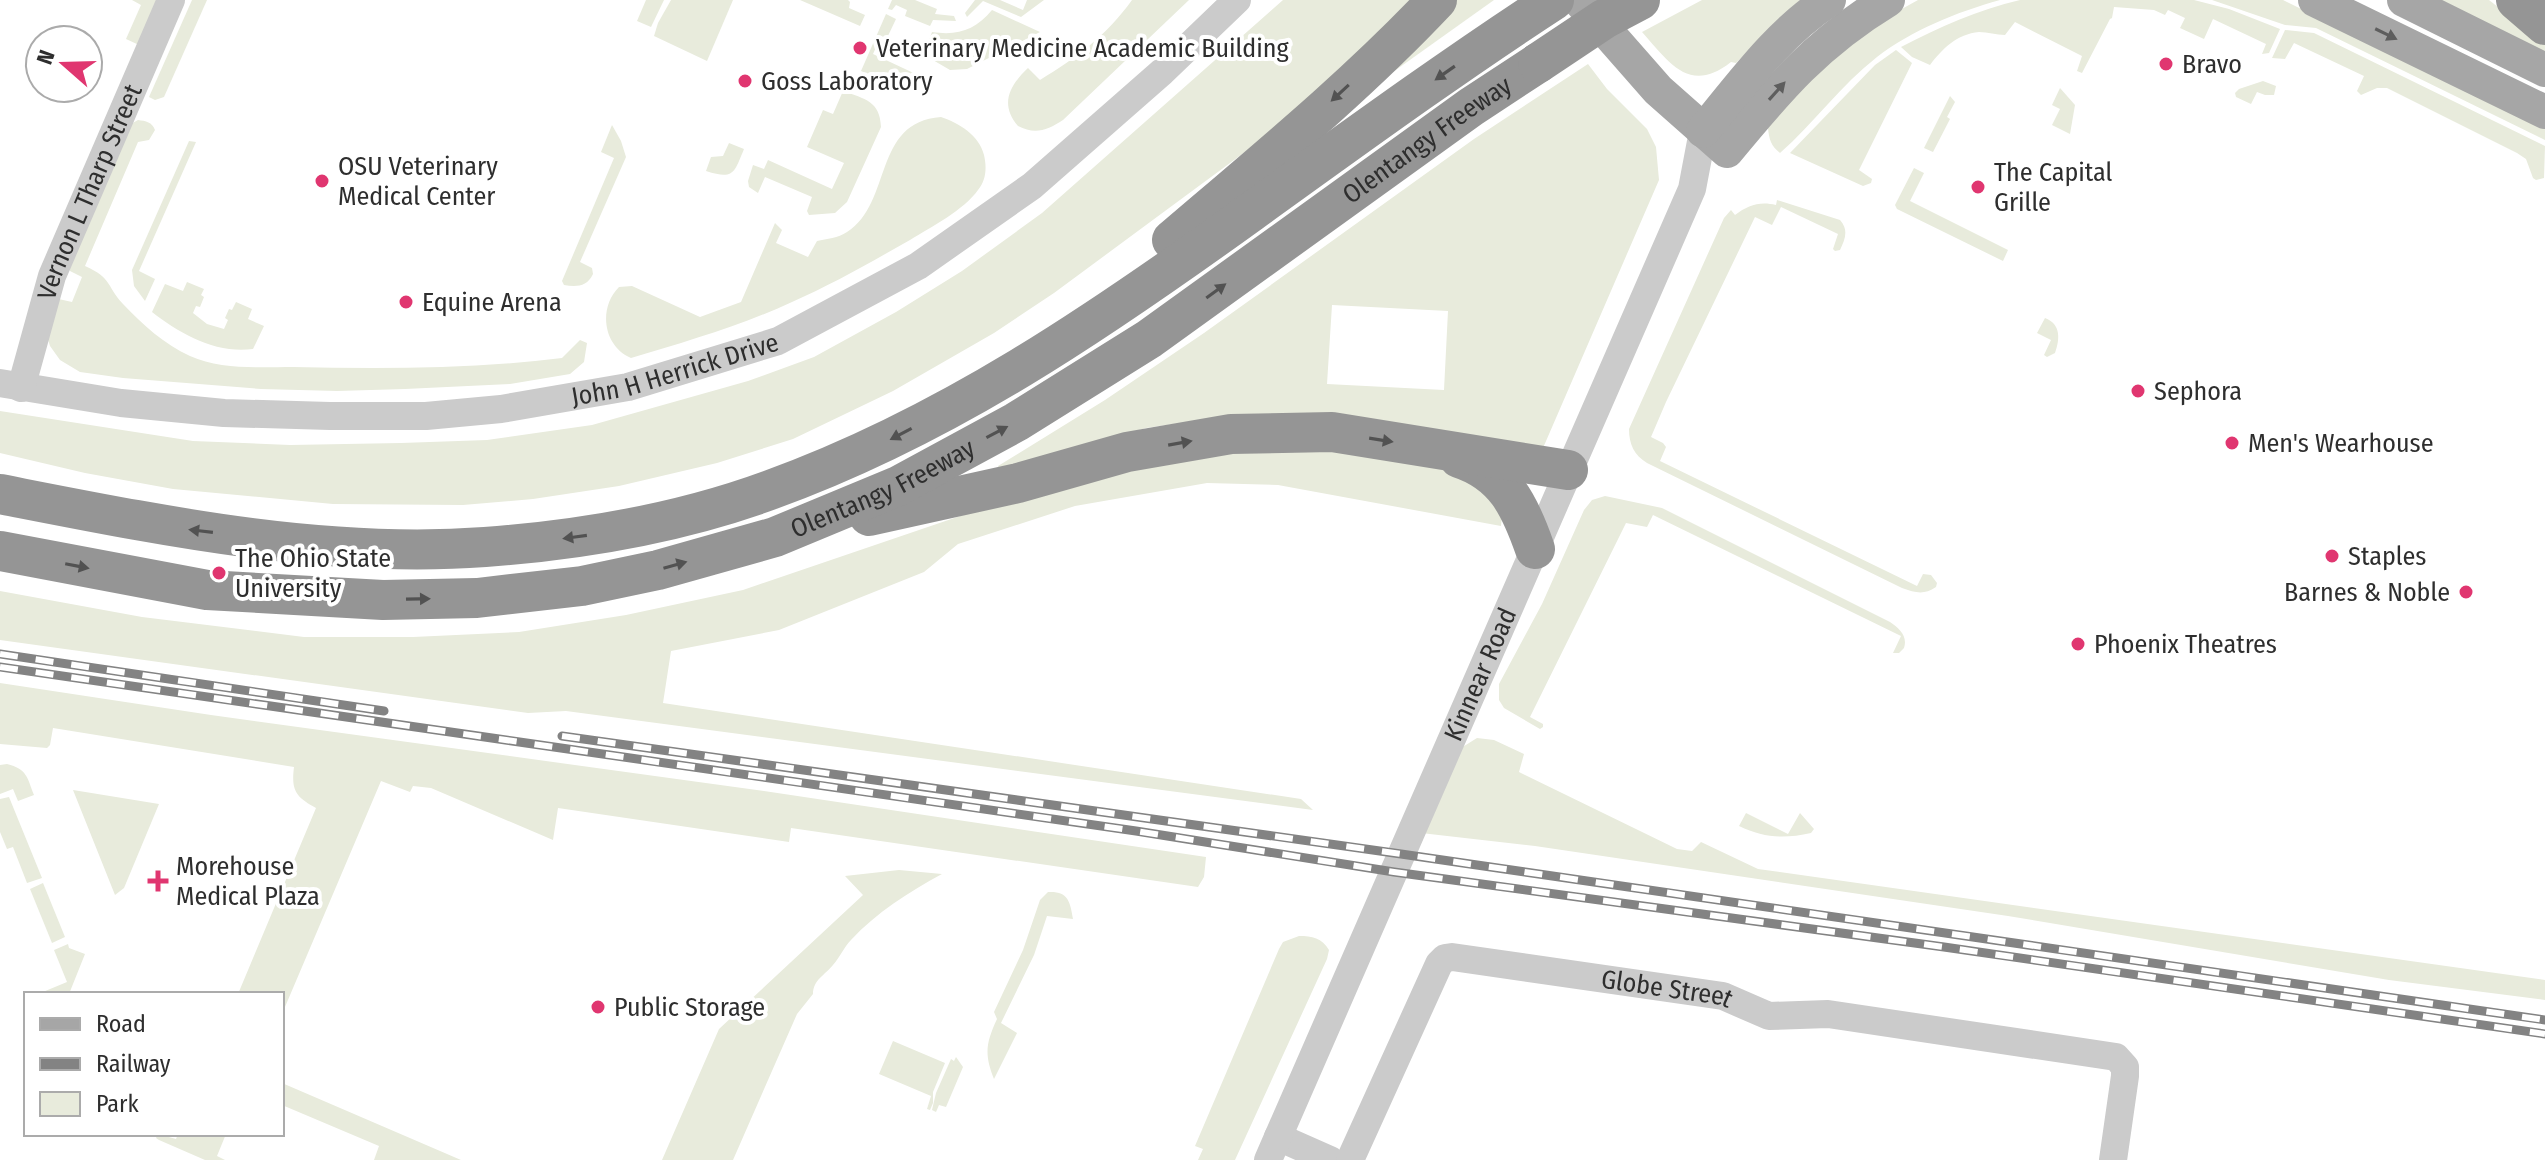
<svg xmlns="http://www.w3.org/2000/svg" width="2545" height="1160" viewBox="0 0 2545 1160" font-family="'Fira Sans Condensed',sans-serif">
	<style>
		.green { fill: #e8ebdc; fill-rule: evenodd }
		.lines { fill: none; stroke-linecap: round; stroke-linejoin: round }
		.minor { stroke: #cbcbcb; stroke-width: 28 }
		.major { stroke: #a6a6a6; stroke-width: 34 }
		.highway { stroke: #959595; stroke-width: 40 }
		.rail-casing { stroke: #838383; stroke-width: 9 }
		.rail { stroke: #fff; stroke-width: 6; stroke-dasharray: 18; stroke-linecap: butt }
		.highway-bridge { stroke: #959595; stroke-width: 40 }
		.oneway { fill: #5e5e5e }
		.oneway2 { fill: #525252 }
		.poi-dot { fill: #e03670; stroke: #fff; stroke-width: 3 }
		.labels { text-anchor: middle; dominant-baseline: central; stroke-width: 8; stroke-linejoin: round; paint-order: stroke }
		.poi-label { font-size: 26px; fill: #2e2e2e; stroke: #fff; text-anchor: start }
		.street-label { font-size: 26px; fill: #2e2e2e; stroke: #fff }
	</style>
	<rect width="100%" height="100%" fill="#fff"/>
	<!-- green -->
	<g class="green">
		<polygon points="132,0 158,0 139,45 126,39 141,5"/>
		<polygon points="192,0 207,0 164,97 155,100 149,97"/>
		<polygon points="646,0 664,0 651,27 637,21"/>
		<polygon points="671,0 733,0 707,61 654,36 658,23"/>
		<polygon points="800,0 848,0 850,2 849,8 865,15 860,26"/>
		<polygon points="892,0 915,0 937,9 935,14 954,16 956,21 933,20 930,26 905,16 907,10 896,5 892,10 888,9"/>
		<polygon points="975,0 1000,0 1023,10 1027,0 1044,0 1021,17 983,1 967,17 965,13"/>
		<path d="M1132 0H1189L1063 120C1048 130 1035 135 1018 126 999 104 1010 85 1028 68L1040 80C1076 58 1107 35 1132 0Z"/>
		<polygon points="1283,0 1415,0 1314,101 1054,293 994,333 893,391 793,439 717,463 619,486 533,499 463,505 333,504 173,489 85,473 0,453 0,411 193,441 290,445 401,443 487,440 592,425 748,381 814,357 896,312 962,271 1042,213"/>
		<polygon points="1452,0 1494,0 1386,77"/>
		<path d="M1702 0H1800L1736 63 1731 62C1689 95 1669 62 1642 32Z"/>
		<path d="M1918 0H2000C1957 12 1912 30 1877 57 1841 85 1814 123 1780 153 1771 146 1769 139 1768 128L1807 77 1891 15Z"/>
		<path d="M2020 0H2194L2229 9 2280 29 2269 53 2262 54 2266 44 2213 19 2204 39 2180 28 2185 18 2168 10 2165 15 2154 10 2114 7 2112 18 2110 19 2082 73 2077 71 2082 56 2015 22 2005 35C1996 35 1988 32 1979 32 1957 34 1942 49 1930 65L1912 57 1901 47C1939 27 1978 10 2020 0Z"/>
		<polygon points="2212,0 2283,0 2545,129 2545,140 2316,28 2285,25"/>
		<polygon points="2432,0 2489,0 2545,44 2545,55"/>
		<path d="M992 10 1040 32 967 69 950 70 926 56 925 51 932 32C958 36 975 30 992 10Z"/>
		<path d="M886 14 896 19 887 38 881 36 873 54 920 76 923 84C913 96 894 92 880 88L883 81 861 71Z"/>
		<polygon points="2285,30 2314,33 2545,146 2544,178 2536,180 2533,178 2526,159 2517,153 2387,88 2377,88 2361,95 2357,91 2364,76 2294,43 2285,59 2272,58"/>
		<polygon points="1896,50 1912,63 1859,170 1872,179 1871,183 1863,186 1790,153 1875,65"/>
		<path d="M1588 64 1607 89 1647 129 1656 147 1659 180 1543 448 1229 416 1146 428 1000 471 998 466 1105 400 1204 333 1474 139ZM1332 305 1448 311 1444 390 1327 384Z"/>
		<polygon points="2263,81 2276,86 2274,95 2265,95 2257,92 2251,104 2236,97 2235,93 2239,89"/>
		<polygon points="2060,88 2075,105 2070,134 2052,125 2060,109 2052,105"/>
		<path d="M843 91C865 99 880 101 881 127L847 202 835 213 809 215 807 211 812 197 765 177 758 193 749 187 748 181 753 165 764 169 768 160 832 189 844 163 807 147 823 110 833 114Z"/>
		<polygon points="1950,96 1955,102 1947,117 1950,119 1933,152 1924,148"/>
		<path d="M941 117C959 123 979 135 984 155 987 168 986 180 978 190 964 210 931 227 910 240 871 262 833 284 792 302 740 326 685 342 631 358 603 346 598 308 619 287L632 286 700 317 741 302 775 223 782 230 776 243 808 257 817 241C827 239 838 238 847 232 893 203 872 122 941 117Z"/>
		<path d="M138 120C146 121 152 122 155 130L149 140 138 142 85 266C113 279 105 284 123 304 143 325 164 344 190 356 221 370 260 367 293 367 382 369 473 369 562 358L580 340 587 343 584 362 570 374 510 384 405 389 337 391 261 389 123 378 80 372 60 360 50 346 46 333 54 298 72 302 82 277 70 271 69 265 129 125Z"/>
		<path d="M612 125 621 141 626 157 580 262 592 268 593 274C587 287 576 287 564 285L562 281 614 158 601 152Z"/>
		<polygon points="189,141 196,142 139,271 155,279 145,301 134,286 132,270"/>
		<path d="M729 143 744 149C734 173 734 180 706 171L711 157 723 156Z"/>
		<polygon points="1914,168 1924,173 1910,201 2008,250 2003,261 1897,209 1895,205"/>
		<path d="M1777 200 1840 220C1849 230 1845 239 1840 250L1835 251 1833 249 1838 234 1781 207 1772 225 1755 217 1666 402 1651 437 1663 443 1666 447 1660 461 1917 586 1923 574 1931 575 1937 583 1936 587C1924 595 1916 593 1902 588L1647 463C1634 455 1629 444 1629 429L1724 218 1731 210 1735 215C1748 205 1760 201 1776 205Z"/>
		<path d="M187 282 204 289 201 295 204 297 200 307 196 306 193 313 207 324 224 329 228 320 225 318 229 309 232 310 236 302 252 309 248 319 264 326 253 349C216 354 180 334 152 312L165 284 183 291Z"/>
		<path d="M2045 318C2061 324 2060 339 2055 353L2047 357 2044 355 2051 340 2037 333Z"/>
		<polygon points="1314,445 1478,473 1502,516 1501,526 1278,485 1207,483 1075,506 958,544 924,572 779,630 671,651 663,703 1301,799 1313,810 566,711 528,713 0,640 0,591 142,617 304,637 413,637 519,632 626,615 743,590 1054,484 1142,459"/>
		<path d="M1605 496 1662 508 1890 622C1899 628 1908 636 1904 648L1899 653H1893L1901 636 1653 515 1647 527 1626 523 1530 717 1543 724V727L1540 729 1504 708 1499 700V684L1542 604 1584 510 1592 500Z"/>
		<path d="M0 683 211 715 764 791 1206 857 1204 877 1198 887 791 828 789 842 558 808 553 840 431 788 413 786 410 792 381 781 282 1014V994H238L316 808C296 797 291 791 294 767L53 728 50 745 47 748 0 744Z"/>
		<polygon points="1477,738 1494,740 1524,754 1519,772 1677,849 1692,851 1701,842 1758,869 2545,980 2545,1000 2389,980 2008,916 1535,846 1421,833 1461,748"/>
		<path d="M7 764C27 769 27 777 34 795L18 801 13 789 0 794V765Z"/>
		<polygon points="73,790 159,804 124,888 115,895"/>
		<polygon points="9,797 42,878 27,883 13,847 7,849 0,832 0,799"/>
		<path d="M1746 813 1788 834 1800 813 1814 829 1811 833C1784 839 1764 838 1739 826Z"/>
		<path d="M899 870 942 874C909 892 877 912 851 940 844 947 840 957 833 965 825 975 813 980 813 994L797 1014 733 1160H662L719 1029 863 895 845 876Z"/>
		<polygon points="43,883 65,937 52,943 30,889"/>
		<path d="M1048 892C1068 891 1070 901 1073 919L1047 916 1034 955 1001 1023 1017 1033 994 1079C984 1054 986 1043 997 1019L994 1012 1023 950 1040 900Z"/>
		<path d="M1299 936C1312 936 1322 938 1329 950L1327 959 1235 1160H1198L1203 1149 1195 1146 1279 949 1283 942Z"/>
		<polygon points="68,944 69,948 85,954 69,994 38,994 67,982 54,950"/>
		<polygon points="893,1041 945,1063 933,1092 933,1103 930,1110 927,1109 931,1096 879,1074"/>
		<polygon points="956,1057 963,1067 946,1107 939,1105 936,1112 932,1110 936,1093 951,1059 954,1061"/>
		<polygon points="282,1083 461,1160 374,1160 379,1146 282,1105"/>
		<polygon points="158,1134 176,1139 178,1134 226,1134 217,1156 225,1160 205,1160 159,1140 156,1138"/>
	</g>
	<g class="lines">
		<!-- minor -->
		<g class="minor">
			<path id="s1" d="M0 383 121 403 224 413 330 416H426L501 409 628 387 778 341 918 266 1032 186 1162 72 1237 0"/>
			<path id="s2" d="M21 388 52 276 171 0"/>
			<polyline points="1278,1137 1330,1160"/>
			<path id="s3" d="M1268 1160 1692 189 1703 131"/>
			<path id="s4" d="M1350 1160 1439 964 1445 958 1452 957 1723 996 1769 1016 1828 1014 2116 1057 2125 1067V1076L2113 1160"/>
		</g>
		<!-- major -->
		<g class="major">
			<path d="M1579 0 1658 90 1727 151C1779 88 1817 43 1888 0"/>
			<polyline points="2315,0 2545,112"/>
			<polyline points="2404,0 2545,70"/>
			<path d="M1703 131C1741 85 1778 33 1829 0"/>
		</g>
		<!-- highway -->
		<g class="highway">
			<polyline points="2516,0 2545,25"/>
			<path d="M1172 240C1262 163 1355 87 1437 0"/>
			<path d="M1459 458C1505 473 1520 506 1535 549"/>
			<path d="M0 494C159 525 322 559 485 547 580 540 680 523 770 490 947 426 1100 321 1251 212 1351 140 1451 67 1554 0"/>
			<polyline points="869,516 1018,483 1127,452 1231,434 1332,432 1568,470"/>
			<path id="s5" d="M0 551 207 590 383 600 477 598 582 586 658 570 775 537 898 486 1016 422 1149 339 1471 107 1538 63"/>
		</g>
		<!-- rail casing -->
		<g class="rail-casing">
			<g id="rail">
				<polyline points="0,654 384,711"/>
				<polyline points="0,667 1136,831 1394,872 1944,947 2545,1034"/>
				<polyline points="562,736 1401,854 2545,1020"/>
			</g>
		</g>
		<!-- rail -->
		<use href="#rail" class="rail"/>
		<!-- highway-bridge -->
		<polyline class="highway-bridge" points="1538,63 1604,19 1640,0"/>
	</g>
	<!-- one-way arrows -->
	<defs><path id="oneway-solid" d="M-6-.8H1V-3.2L6.5 0L1 3.2V.8H-6Z" transform="scale(2)"/></defs>
	<g class="oneway">
		<use href="#oneway-solid" transform="translate(2386 34) rotate(26)"/>
		<use href="#oneway-solid" transform="translate(1777 91) rotate(-48)"/>
	</g>
	<g class="oneway2">
		<use href="#oneway-solid" transform="translate(1445 73) rotate(145)"/>
		<use href="#oneway-solid" transform="translate(1340 93) rotate(137)"/>
		<use href="#oneway-solid" transform="translate(1216 291) rotate(-36)"/>
		<use href="#oneway-solid" transform="translate(997 432) rotate(-28)"/>
		<use href="#oneway-solid" transform="translate(901 434) rotate(152)"/>
		<use href="#oneway-solid" transform="translate(1381 440) rotate(9)"/>
		<use href="#oneway-solid" transform="translate(1180 443) rotate(-10)"/>
		<use href="#oneway-solid" transform="translate(201 531) rotate(-173)"/>
		<use href="#oneway-solid" transform="translate(575 537) rotate(172)"/>
		<use href="#oneway-solid" transform="translate(675 565) rotate(-16)"/>
		<use href="#oneway-solid" transform="translate(77 566) rotate(11)"/>
		<use href="#oneway-solid" transform="translate(418 599) rotate(-1)"/>
	</g>
	<!-- markers -->
	<g class="poi-dot">
		<circle cx="860" cy="48" r="8"/>
		<circle cx="2166" cy="64" r="8"/>
		<circle cx="745" cy="81" r="8"/>
		<circle cx="322" cy="181" r="8"/>
		<circle cx="1978" cy="187" r="8"/>
		<circle cx="406" cy="302" r="8"/>
		<circle cx="2138" cy="391" r="8"/>
		<circle cx="2232" cy="443" r="8"/>
		<circle cx="2332" cy="556" r="8"/>
		<circle cx="219" cy="573" r="8"/>
		<circle cx="2466" cy="592" r="8"/>
		<circle cx="2078" cy="644" r="8"/>
		<path d="M154 869h8v8h8v8h-8v8h-8v-8h-8v-8h8z"/>
		<circle cx="598" cy="1007" r="8"/>
	</g>
	<g class="labels">
		<!-- poi labels -->
		<g class="poi-label">
			<text x="876" y="48">Veterinary Medicine Academic Building</text>
			<text x="2182" y="64">Bravo</text>
			<text x="761" y="81">Goss Laboratory</text>
			<text x="338" y="166">OSU Veterinary<tspan x="338" dy="30">Medical Center</tspan></text>
			<text x="1994" y="172">The Capital<tspan x="1994" dy="30">Grille</tspan></text>
			<text x="422" y="302">Equine Arena</text>
			<text x="2154" y="391">Sephora</text>
			<text x="2248" y="443">Men's Wearhouse</text>
			<text x="2348" y="556">Staples</text>
			<text x="235" y="558">The Ohio State<tspan x="235" dy="30">University</tspan></text>
			<text x="2450" y="592" text-anchor="end">Barnes &amp; Noble</text>
			<text x="2094" y="644">Phoenix Theatres</text>
			<text x="176" y="866">Morehouse<tspan x="176" dy="30">Medical Plaza</tspan></text>
			<text x="614" y="1007">Public Storage</text>
		</g>
		<!-- street labels -->
		<g class="street-label">
			<text stroke="none"><textPath href="#s5" startOffset="1552">Olentangy Freeway</textPath></text>
			<text stroke="none"><textPath href="#s2" startOffset="208">Vernon L Tharp Street</textPath></text>
			<text stroke="none"><textPath href="#s1" startOffset="682">John H Herrick Drive</textPath></text>
			<text stroke="none"><textPath href="#s5" startOffset="904">Olentangy Freeway</textPath></text>
			<text stroke="none"><textPath href="#s3" startOffset="530">Kinnear Road</textPath></text>
			<text stroke="none"><textPath href="#s4" startOffset="448">Globe Street</textPath></text>
		</g>
	</g>
	<!-- legend -->
	<rect x="24" y="992" width="260" height="144" fill="#ffffff" stroke="#ababab" stroke-width="2"/>
	<rect x="40" y="1018" width="40" height="12" fill="#a6a6a6" stroke="#ababab" stroke-width="2"/>
	<text x="96" y="1032" font-size="24" fill="#2e2e2e">Road</text>
	<rect x="40" y="1058" width="40" height="12" fill="#838383" stroke="#ababab" stroke-width="2"/>
	<text x="96" y="1072" font-size="24" fill="#2e2e2e">Railway</text>
	<rect x="40" y="1092" width="40" height="24" fill="#e8ebdc" stroke="#ababab" stroke-width="2"/>
	<text x="96" y="1112" font-size="24" fill="#2e2e2e">Park</text>
	<!-- north arrow -->
	<g transform="translate(64 64) rotate(290)"><circle r="38" fill="#ffffff" stroke="#ababab" stroke-width="2"/>
	<path d="M0-6L14 30L0 20L-14 30Z" fill="#e03670"/>
	<text y="-12" font-size="22" font-weight="bold" text-anchor="middle" fill="#2e2e2e">N</text>
	</g>
</svg>
